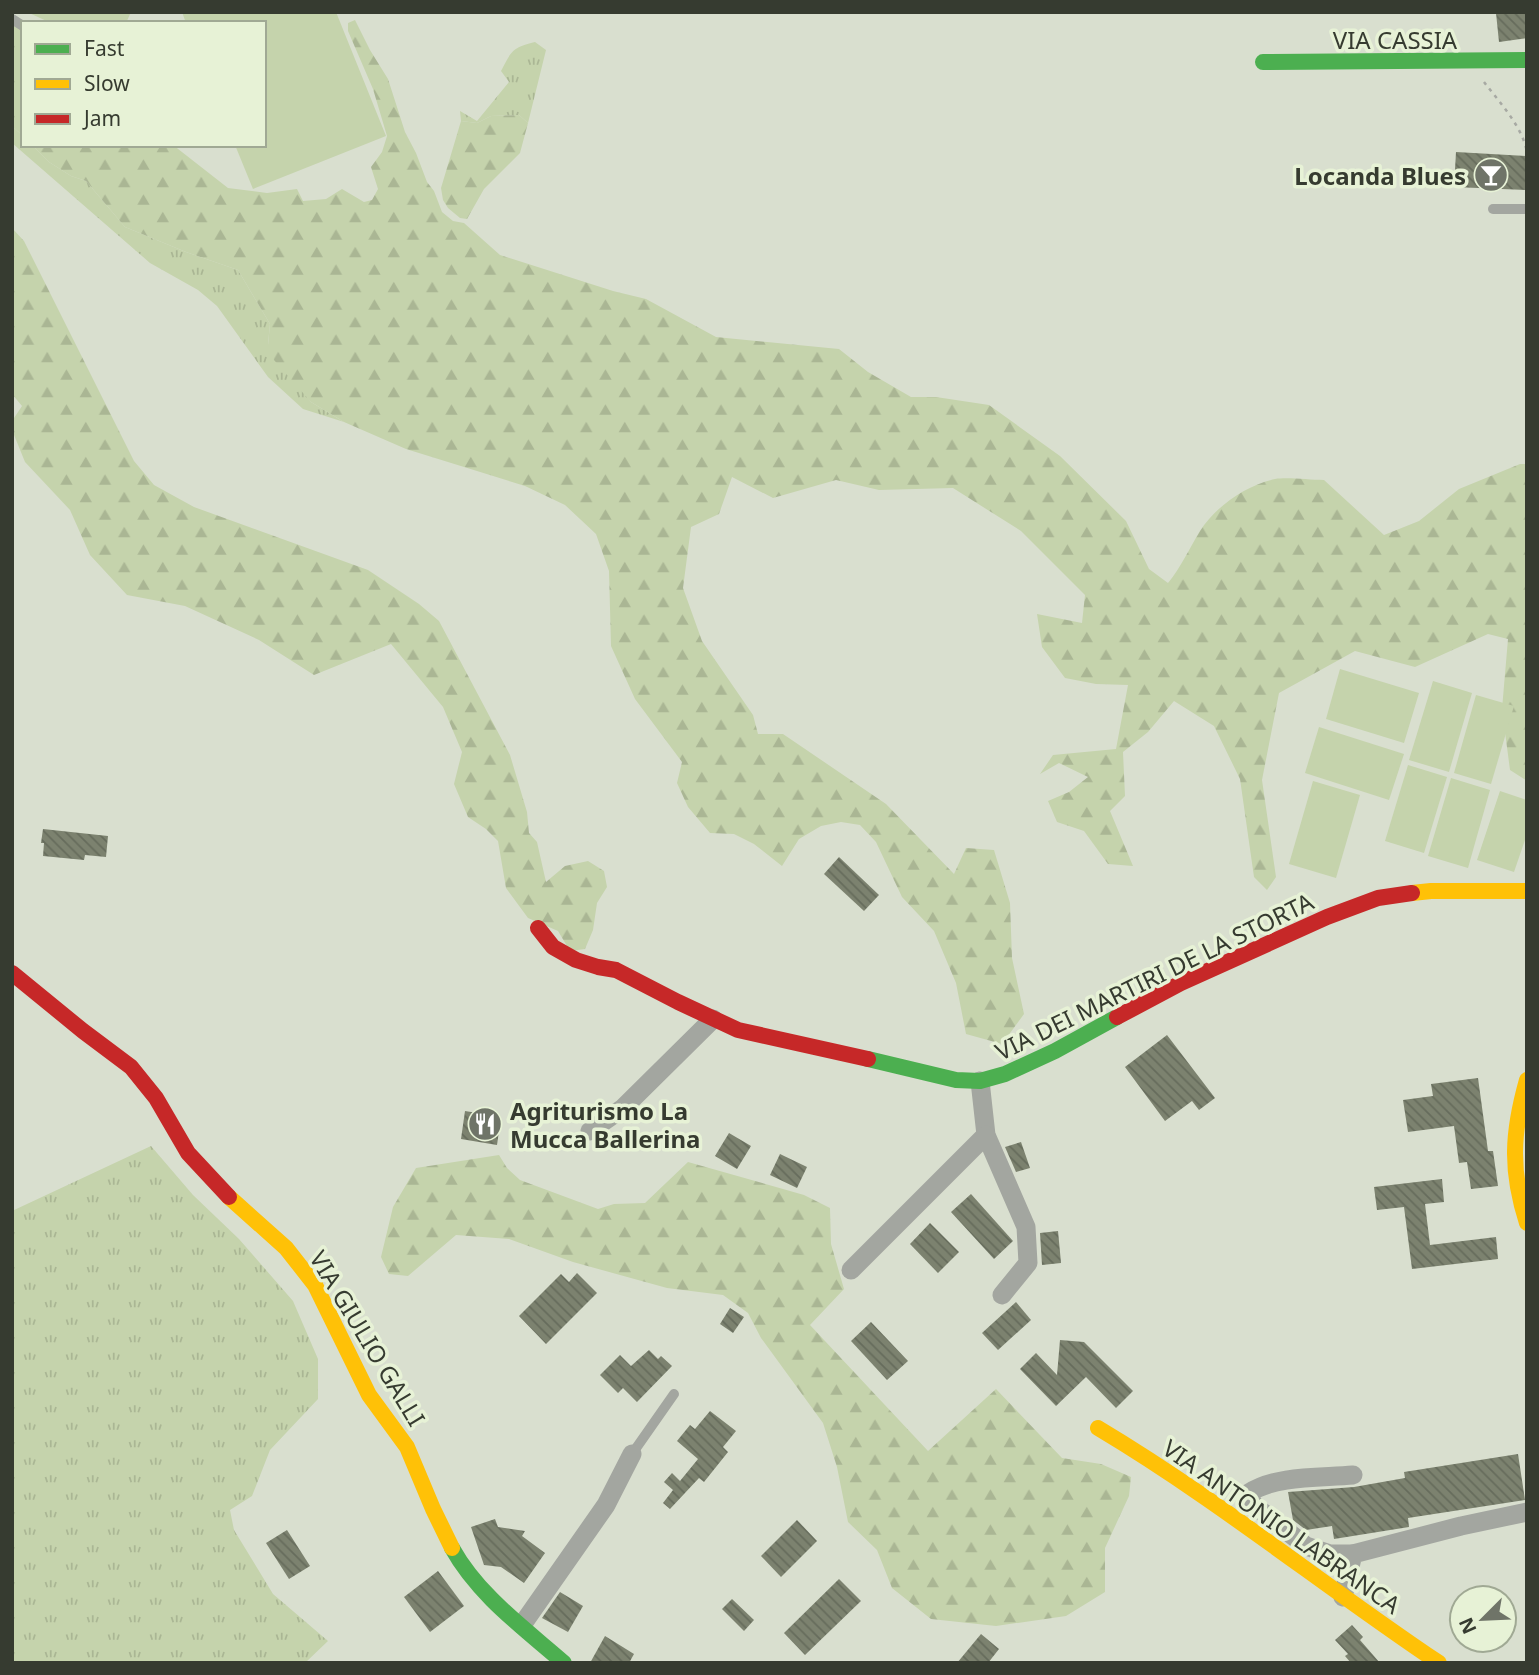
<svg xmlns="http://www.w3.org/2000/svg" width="1539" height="1675" viewBox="0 0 1539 1675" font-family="'Noto Sans',sans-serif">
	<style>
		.grass { fill: url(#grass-tufts) }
		.forest { fill: url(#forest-firs) }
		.pitch { fill: #c5d3ac }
		.building { fill: url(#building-back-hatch) }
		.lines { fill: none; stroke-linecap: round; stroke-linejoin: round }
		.path { stroke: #a7a9a3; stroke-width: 2.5; stroke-dasharray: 3.5 5; stroke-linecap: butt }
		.lane { stroke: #a3a6a0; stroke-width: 10 }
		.street { stroke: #a3a6a0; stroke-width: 19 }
		.fast { stroke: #4caf50; stroke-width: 16 }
		.slow { stroke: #ffc107; stroke-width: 16 }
		.jam { stroke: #c62828; stroke-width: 16 }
		.labels { text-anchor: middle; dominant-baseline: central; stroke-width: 7; stroke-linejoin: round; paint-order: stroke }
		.street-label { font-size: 24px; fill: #363b30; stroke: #e7f2d6 }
		.poi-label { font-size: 24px; font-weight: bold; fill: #363b30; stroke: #e7f2d6; text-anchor: end }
	</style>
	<defs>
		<pattern id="grass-tufts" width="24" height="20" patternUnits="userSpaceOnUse" patternTransform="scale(1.75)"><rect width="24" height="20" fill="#c5d3ac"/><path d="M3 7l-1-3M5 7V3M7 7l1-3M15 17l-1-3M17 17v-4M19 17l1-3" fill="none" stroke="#aab694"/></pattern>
		<pattern id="forest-firs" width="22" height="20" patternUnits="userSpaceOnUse" patternTransform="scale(1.75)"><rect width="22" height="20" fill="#c5d3ac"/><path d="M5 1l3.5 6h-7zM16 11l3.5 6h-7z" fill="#aab694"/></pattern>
		<pattern id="building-back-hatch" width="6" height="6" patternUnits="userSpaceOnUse" patternTransform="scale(1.75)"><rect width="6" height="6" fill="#7c826f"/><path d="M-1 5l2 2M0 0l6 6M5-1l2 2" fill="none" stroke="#666c5c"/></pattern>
	</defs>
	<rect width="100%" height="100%" fill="#d9dfcf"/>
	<!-- grass -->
	<g class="grass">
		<path d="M535 42 546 50 528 123 519 115 491 116 477 123 461 121 460 111 477 121 509 82 501 71C512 50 512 48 535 42Z"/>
		<polygon points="12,126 23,136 23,145 32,145 49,162 71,176 86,181 125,227 186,252 238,270 270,324 268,344 311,402 344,422 303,409 268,377 217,306 198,290 150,263 12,143"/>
		<polygon points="151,1146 193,1195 239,1239 293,1301 318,1359 318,1399 270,1450 252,1496 230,1510 234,1530 273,1594 328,1641 305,1663 12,1663 12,1211"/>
	</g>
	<!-- forest -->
	<g class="forest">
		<path d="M355 20 370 50 388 79 405 132 416 153 427 182 434 191 442 212 453 221 464 223 500 255 613 291 646 299 716 337 839 349 868 372 911 397H936L989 405 1060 456 1126 521 1149 569 1168 583C1181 567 1189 549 1200 531 1215 507 1246 485 1275 479 1288 477 1309 480 1324 480L1384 535 1419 521 1459 489 1520 464H1527V781L1510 770 1502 709 1508 639 1488 634 1415 667 1355 651 1279 693 1262 780 1276 877 1267 890 1254 877 1240 779 1214 726 1174 701 1148 732 1123 752 1125 796 1110 811 1133 866 1108 864 1084 831 1057 822 1048 801 1069 792 1088 777 1059 763 1040 774 1053 755 1116 749 1128 685 1096 684 1065 678 1042 647 1037 614 1082 623 1085 595 1021 531 953 488 879 490 836 480 773 498 732 477 719 514 691 527 683 588 702 641 753 715 758 734H783L886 804 954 874 966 848 994 850 1010 903 1012 958 1024 1014 1002 1044 966 1034 956 983 934 931 902 897 876 842 860 825 841 822 821 826 799 839 782 866 754 844 734 834 710 833 688 807 677 783 682 762 635 699 611 646 609 571 596 534 565 505 525 486 406 449 344 422 311 402 274 360 268 345 270 324 238 270 186 252 125 227 86 181 71 176 49 162 32 145H173L228 188 267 193 297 189 303 201 326 199 342 189 364 202 372 200 378 189 371 167 382 152 387 136 373 89 348 31V23Z"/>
		<polygon points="12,23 23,30 23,136 12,126"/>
		<polygon points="519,115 528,123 520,153 484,189 467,219 460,218 448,208 443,200 441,188 461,121 477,123 491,116"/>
		<polygon points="12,228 24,241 134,461 154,485 194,507 368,570 419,604 439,621 510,755 527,812 529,833 537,842 546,882 565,866 588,861 604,871 607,887 597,903 593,930 585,949 570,951 558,931 528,918 506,888 498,841 486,829 468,817 454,784 462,752 443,707 391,644 314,675 259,640 185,606 127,595 90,555 70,510 25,462 12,430 12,421 22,406 12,394"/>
		<polygon points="499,1155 507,1168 520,1180 598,1209 614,1204 645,1203 688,1162 804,1195 830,1208 831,1244 844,1289 810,1325 928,1451 996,1389 1062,1458 1101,1464 1131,1477 1129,1496 1105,1548 1105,1592 1066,1616 996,1626 931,1619 892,1588 877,1550 848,1522 837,1467 823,1423 761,1338 748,1313 723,1295 667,1288 573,1262 509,1239 456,1235 408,1276 389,1274 381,1257 393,1207 416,1168"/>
	</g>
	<!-- pitch -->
	<g class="pitch">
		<polygon points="27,12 131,12 126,23 51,23"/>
		<polygon points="182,12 336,12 386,136 253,189 235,145 264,145 264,23 186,23"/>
		<polygon points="1340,669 1419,693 1404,743 1326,719"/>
		<polygon points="1433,681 1472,693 1449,772 1409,760"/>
		<polygon points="1476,695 1514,706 1491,784 1454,773"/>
		<polygon points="1319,727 1404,754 1389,800 1305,773"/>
		<polygon points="1408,765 1447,777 1424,853 1385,841"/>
		<polygon points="1451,778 1490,790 1468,868 1428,856"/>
		<polygon points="1313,781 1360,795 1336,878 1289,864"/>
		<polygon points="1500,791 1527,800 1527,834 1514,872 1477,860"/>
	</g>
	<!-- building -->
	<g class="building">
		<polygon points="1506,12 1527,12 1527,38 1499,42 1496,13"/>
		<polygon points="1456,152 1527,156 1526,190 1454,187"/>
		<polygon points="43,829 108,836 106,857 85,855 84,860 43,856 44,843 41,843"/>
		<polygon points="839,857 879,895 864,911 824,874"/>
		<polygon points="1167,1035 1215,1098 1199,1110 1192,1101 1165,1121 1125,1067"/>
		<polygon points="1478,1078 1488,1151 1493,1151 1498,1186 1471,1189 1467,1162 1459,1163 1454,1126 1408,1132 1403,1100 1433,1096 1431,1084"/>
		<polygon points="465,1111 501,1117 497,1145 461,1139"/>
		<polygon points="729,1133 751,1146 737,1169 715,1156"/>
		<polygon points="1021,1142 1030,1168 1016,1172 1005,1147"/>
		<polygon points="780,1154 807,1167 797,1188 770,1175"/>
		<polygon points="1442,1179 1444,1202 1425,1204 1430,1245 1496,1237 1498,1259 1412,1269 1404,1207 1377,1210 1374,1187"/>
		<polygon points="971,1194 1013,1241 994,1259 951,1212"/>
		<polygon points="930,1223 959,1252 938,1273 910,1244"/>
		<polygon points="1058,1231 1061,1263 1042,1265 1040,1233"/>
		<polygon points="577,1273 597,1293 546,1344 519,1316 561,1274 569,1282"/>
		<polygon points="1016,1302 1031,1320 998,1350 982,1333"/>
		<polygon points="730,1308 744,1317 733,1333 720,1324"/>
		<polygon points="871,1322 908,1361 887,1380 851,1341"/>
		<polygon points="1060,1340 1084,1342 1133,1391 1116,1408 1086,1377 1056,1406 1020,1369 1036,1353 1057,1375"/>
		<polygon points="649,1350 658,1359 661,1356 672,1366 637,1402 623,1388 618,1393 600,1375 620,1355 631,1366"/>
		<polygon points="710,1411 736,1431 723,1447 728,1452 704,1482 699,1478 670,1509 663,1503 673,1490 664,1482 672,1473 680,1481 698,1459 677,1441 690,1425 695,1429"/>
		<polygon points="1518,1454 1525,1500 1408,1518 1409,1527 1334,1539 1332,1526 1306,1530 1293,1520 1288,1492 1354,1487 1405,1478 1404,1472"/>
		<polygon points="495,1519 498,1527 525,1531 522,1536 545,1553 524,1583 501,1567 484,1565 471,1527"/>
		<polygon points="797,1520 817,1541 781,1577 761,1556"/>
		<polygon points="287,1530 310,1566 289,1579 266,1543"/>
		<polygon points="438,1571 464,1606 430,1632 404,1597"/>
		<polygon points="839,1579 861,1601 805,1655 784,1633"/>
		<polygon points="560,1592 583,1606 568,1632 542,1618"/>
		<polygon points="732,1599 754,1620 744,1631 722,1609"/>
		<polygon points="1352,1625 1363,1637 1360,1640 1380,1663 1351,1663 1345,1656 1348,1654 1335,1640"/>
		<polygon points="981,1634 999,1649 988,1663 957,1663"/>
		<polygon points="605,1636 634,1654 629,1663 590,1663"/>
	</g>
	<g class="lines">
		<!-- path -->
		<path class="path" d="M1484 82C1500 103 1522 126 1527 152"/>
		<!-- lane -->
		<g class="lane">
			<polyline points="12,19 23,26"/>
			<polyline points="1493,209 1527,209"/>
			<polyline points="632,1454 674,1394"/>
		</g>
		<!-- street -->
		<g class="street">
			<polyline points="980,1081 986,1135 1026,1227 1028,1263 1002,1295"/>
			<polyline points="590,1131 623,1108 713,1019"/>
			<polyline points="851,1270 986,1135"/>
			<path d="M1353 1475C1321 1478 1276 1475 1249 1493L1251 1501 1256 1507 1306 1546 1330 1554H1353"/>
			<polyline points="1343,1597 1353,1554 1461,1526 1527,1512"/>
			<polyline points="522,1625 606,1505 632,1454"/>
		</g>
		<!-- fast -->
		<g class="fast">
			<polyline points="1263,62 1527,60"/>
			<polyline points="868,1059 956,1080 980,1081 1005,1074 1055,1051 1117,1017"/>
			<path d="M452 1548C478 1595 524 1628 564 1663"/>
		</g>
		<!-- slow -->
		<g class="slow">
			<polyline points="1412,893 1431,891 1527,891"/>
			<path d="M1527 1080C1512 1133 1510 1170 1527 1223"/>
			<polyline points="229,1197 286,1248 315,1285 369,1395 407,1447 433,1509 452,1548"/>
			<path d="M1098 1428C1217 1499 1324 1586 1439 1663"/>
		</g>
		<!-- jam -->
		<g class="jam">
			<polyline points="538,928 553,947 576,960 598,967 616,970 678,1002 738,1030 868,1059"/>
			<polyline points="12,973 83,1031 131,1067 156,1098 188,1153 229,1197"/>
			<polyline points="1117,1017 1181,983 1327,917 1378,898 1412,893"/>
		</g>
	</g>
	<!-- icons -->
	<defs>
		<g id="bar-disc" transform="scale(1.75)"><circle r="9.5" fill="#6f7468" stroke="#e7f2d6"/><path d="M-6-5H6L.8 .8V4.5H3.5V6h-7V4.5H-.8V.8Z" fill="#fff"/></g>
		<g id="restaurant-disc" transform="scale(1.75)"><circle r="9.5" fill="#6f7468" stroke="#e7f2d6"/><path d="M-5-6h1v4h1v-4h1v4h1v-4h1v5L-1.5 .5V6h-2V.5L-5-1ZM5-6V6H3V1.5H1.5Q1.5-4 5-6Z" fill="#fff"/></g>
	</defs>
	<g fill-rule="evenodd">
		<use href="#bar-disc" x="1491" y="175"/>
		<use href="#restaurant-disc" x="485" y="1124"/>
	</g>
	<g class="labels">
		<!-- street labels -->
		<g class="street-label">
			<text x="1395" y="39">VIA CASSIA</text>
			<text transform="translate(1154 976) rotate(-26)">VIA DEI MARTIRI DE LA STORTA</text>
			<text transform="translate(368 1338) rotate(59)">VIA GIULIO GALLI</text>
			<text transform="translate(1282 1526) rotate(35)">VIA ANTONIO LABRANCA</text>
		</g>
		<!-- poi labels -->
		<g class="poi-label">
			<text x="1466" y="175">Locanda Blues</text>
			<text x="510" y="1110" text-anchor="start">Agriturismo La<tspan x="510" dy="28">Mucca Ballerina</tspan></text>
		</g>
	</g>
	<!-- border -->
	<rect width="1539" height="1675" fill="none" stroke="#363b30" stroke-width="28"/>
	<!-- legend -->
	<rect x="21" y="21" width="245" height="126" fill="#e7f2d6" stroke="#a0a994" stroke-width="2"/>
	<rect x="35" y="44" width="35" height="10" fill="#4caf50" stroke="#a0a994" stroke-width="2"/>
	<text x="84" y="56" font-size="21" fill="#363b30">Fast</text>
	<rect x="35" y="79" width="35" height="10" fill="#ffc107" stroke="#a0a994" stroke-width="2"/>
	<text x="84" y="91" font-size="21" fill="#363b30">Slow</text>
	<rect x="35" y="114" width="35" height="10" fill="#c62828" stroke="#a0a994" stroke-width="2"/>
	<text x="84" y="126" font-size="21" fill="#363b30">Jam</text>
	<!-- north arrow -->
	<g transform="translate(1483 1619) rotate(246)"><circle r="33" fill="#e7f2d6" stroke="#a0a994" stroke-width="2"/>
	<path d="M0-5L12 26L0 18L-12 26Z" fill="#6f7468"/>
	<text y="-10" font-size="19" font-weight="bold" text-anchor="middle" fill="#363b30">N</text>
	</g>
</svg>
